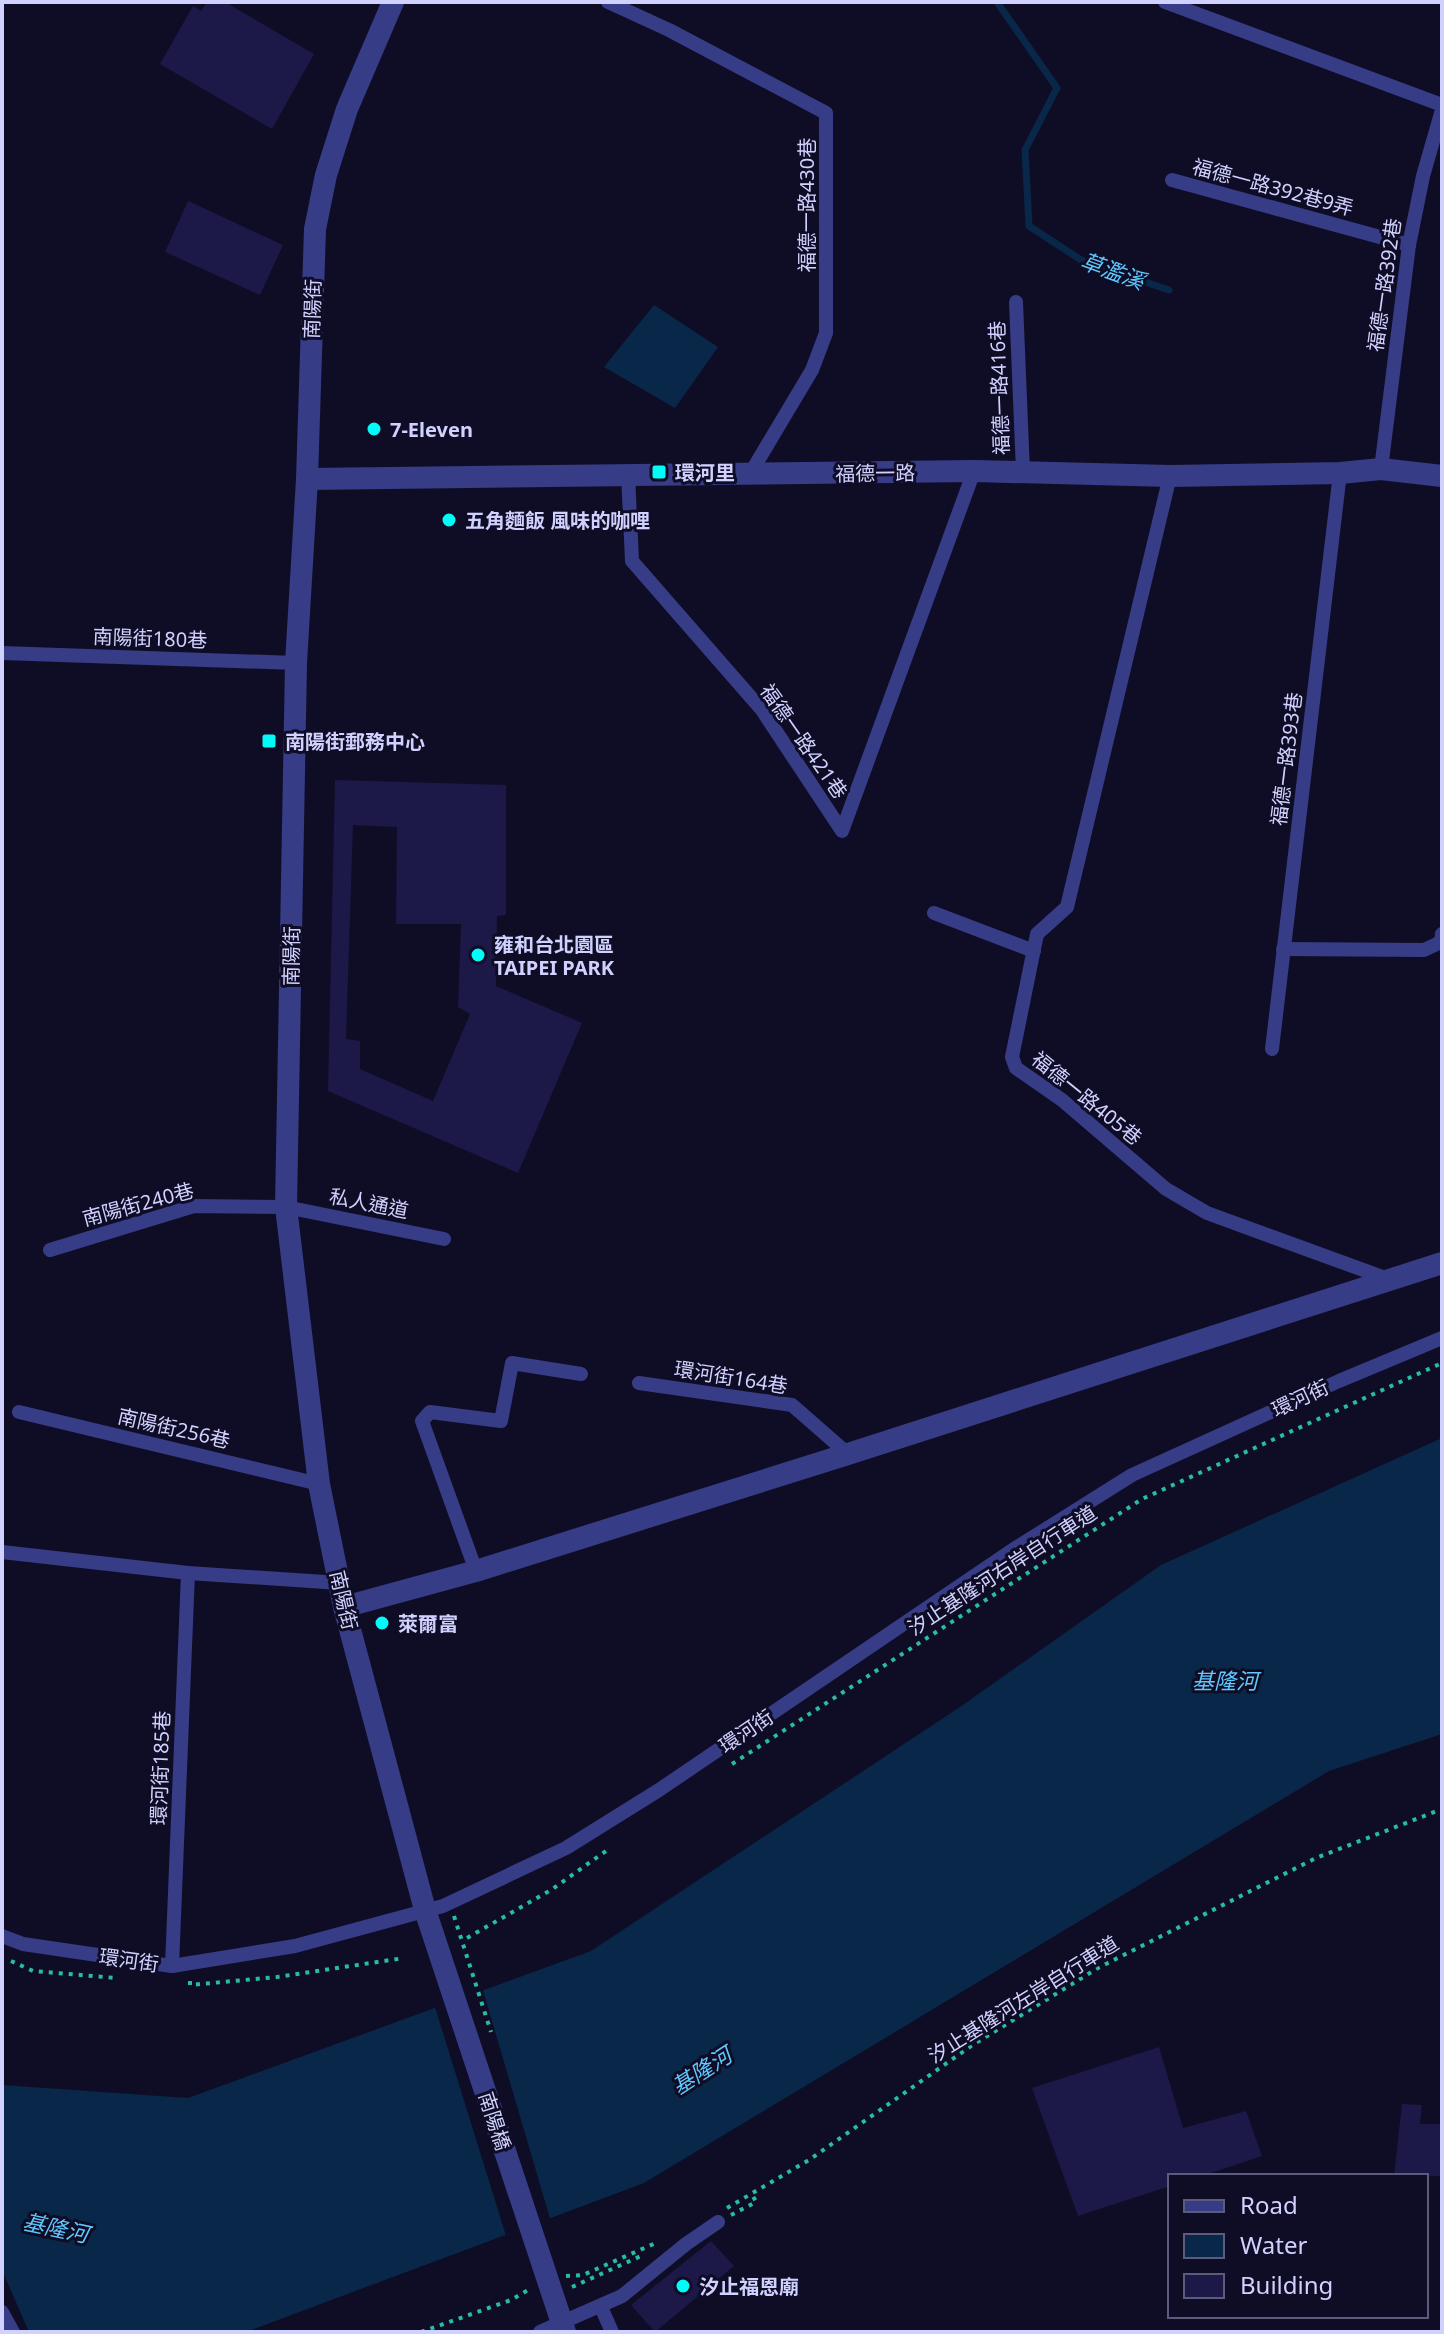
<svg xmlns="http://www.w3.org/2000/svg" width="1444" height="2334" viewBox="0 0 1444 2334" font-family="'Noto Sans','Noto Sans TC',sans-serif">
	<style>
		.water { fill: #092748 }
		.pier { fill: #0f0d25 }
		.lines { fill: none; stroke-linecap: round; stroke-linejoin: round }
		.stream { stroke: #092748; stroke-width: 7 }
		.building { fill: #1c1847; fill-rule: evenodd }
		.path { stroke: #28bca2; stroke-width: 4; stroke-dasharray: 4 6; stroke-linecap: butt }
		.service { stroke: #363c86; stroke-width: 14 }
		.minor { stroke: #363c86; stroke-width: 22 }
		.tertiary { stroke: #363c86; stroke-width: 22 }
		.path-bridge { stroke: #28bca2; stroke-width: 4; stroke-dasharray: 4 6; stroke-linecap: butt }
		.tertiary-bridge { stroke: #363c86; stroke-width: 22 }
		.poi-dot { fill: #00fcf8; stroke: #0f0d25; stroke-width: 3 }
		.labels { text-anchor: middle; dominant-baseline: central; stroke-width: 6; stroke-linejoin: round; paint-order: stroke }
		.street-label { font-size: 20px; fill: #d1d1ff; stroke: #0f0d25 }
		.poi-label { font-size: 20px; font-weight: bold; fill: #d1d1ff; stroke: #0f0d25; text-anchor: start }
		.water-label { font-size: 22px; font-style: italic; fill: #5fc8ff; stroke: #0f0d25 }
	</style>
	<rect width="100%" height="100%" fill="#0f0d25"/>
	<!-- water -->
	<g class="water">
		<polygon points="654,305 718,347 675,408 604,367"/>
		<polygon points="1442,1438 1442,1734 1329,1771 644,2183 246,2332 2,2332 2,2085 188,2098 591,1951 960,1707 1161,1565"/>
	</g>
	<!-- pier -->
	<g class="pier">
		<polygon points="482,1987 551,2222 507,2239 434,2004"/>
		<polygon points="2,2270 29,2332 2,2332"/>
	</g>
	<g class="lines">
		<!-- stream -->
		<polyline class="stream" points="997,2 1057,88 1025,150 1029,226 1081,260 1169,290"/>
	</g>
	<!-- building -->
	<g class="building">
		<polygon points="207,2 225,2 314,54 272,129 160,64 193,6 201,11"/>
		<polygon points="188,201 283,245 260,295 165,252"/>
		<path d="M335 780 506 785V915L497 916 496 986 582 1023 518 1173 328 1091ZM353 825 397 827 396 924H461L458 1007 470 1014 433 1101 360 1069V1041L346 1039Z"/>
		<polygon points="1159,2047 1183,2128 1246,2111 1262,2156 1202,2176 1170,2176 1170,2186 1078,2216 1032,2088"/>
		<polygon points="1402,2104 1422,2105 1420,2124 1442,2124 1442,2176 1394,2176"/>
		<polygon points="711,2241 734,2266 655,2332 631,2305"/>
	</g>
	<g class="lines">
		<!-- path -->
		<g class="path">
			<polyline points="732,1764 1142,1499 1442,1363"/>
			<polyline points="467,1938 551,1890 606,1851 604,1848"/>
			<polyline points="11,1961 33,1971 116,1978"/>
			<polyline points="190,1981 190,1985 277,1977 404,1958"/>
			<polyline points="727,2208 809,2160 971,2046 1098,1968 1316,1858 1442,1809"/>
			<polyline points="731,2215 756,2202 752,2194"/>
			<polyline points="566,2276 583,2275 658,2242"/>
			<polyline points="572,2287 641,2256"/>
			<polyline points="421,2332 511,2300 528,2290"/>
		</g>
		<!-- service -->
		<g class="service">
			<polyline points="608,2 669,30 826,113 826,333 812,370 750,474"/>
			<polyline points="1165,2 1442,105"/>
			<polyline points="1172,180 1409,245"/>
			<polyline points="1016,302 1023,472"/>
			<polyline points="1381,469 1409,245 1423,176 1442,110"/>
			<polyline points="628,474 632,561 762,710 842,831 974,471"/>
			<polyline points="1170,476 1067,907 1037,934 1012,1057 1016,1068 1062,1100 1166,1189 1207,1213 1388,1279"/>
			<polyline points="2,653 296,663"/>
			<polyline points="934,913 1034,951"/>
			<polyline points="1283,949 1424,950 1441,942 1442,934"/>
			<polyline points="1272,1049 1340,473"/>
			<polyline points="50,1250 194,1206 286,1207 444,1239"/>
			<polyline points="639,1383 792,1405 848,1454"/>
			<polyline points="19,1412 319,1484"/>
			<polyline points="2,1552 188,1573 340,1583"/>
			<polyline points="476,1571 422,1421 430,1412 501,1421 512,1363 581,1374"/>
			<polyline points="2,1936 23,1944 172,1966 295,1946 443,1906 566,1848 659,1790 1011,1551 1132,1475 1339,1381 1442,1338"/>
			<polyline points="172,1966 188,1573"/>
			<polyline points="601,2307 612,2332"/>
			<polyline points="2,2312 13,2332"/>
			<polyline points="540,2332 622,2296 686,2244 718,2222"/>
		</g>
		<!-- minor -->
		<polyline class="minor" points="344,1607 476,1571 848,1454 1442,1263"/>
		<!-- tertiary -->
		<g class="tertiary">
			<polyline points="393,2 347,109 326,175 315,229 307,479 296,663 286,1207 319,1484 344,1607 425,1910"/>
			<polyline points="307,479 974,471 1170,476 1340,473 1381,469 1442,476"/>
		</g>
		<!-- path-bridge -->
		<polyline class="path-bridge" points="454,1916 491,2032"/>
		<!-- tertiary-bridge -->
		<polyline class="tertiary-bridge" points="425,1910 565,2332"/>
	</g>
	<!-- markers -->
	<g class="poi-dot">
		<circle cx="374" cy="429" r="8"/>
		<rect x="651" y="464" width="16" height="16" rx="4"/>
		<circle cx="449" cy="520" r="8"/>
		<rect x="261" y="733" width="16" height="16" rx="4"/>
		<circle cx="478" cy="955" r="8"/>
		<circle cx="382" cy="1623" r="8"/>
		<circle cx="683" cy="2286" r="8"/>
	</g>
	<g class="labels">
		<!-- street labels -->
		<g class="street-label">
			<text transform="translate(1273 187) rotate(15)">福德一路392巷9弄</text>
			<text transform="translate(806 205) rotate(-90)">福德一路430巷</text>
			<text transform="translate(1384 285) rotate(-82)">福德一路392巷</text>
			<text transform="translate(312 309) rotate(-88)">南陽街</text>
			<text transform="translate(999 388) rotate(-92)">福德一路416巷</text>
			<text transform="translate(875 473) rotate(-1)">福德一路</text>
			<text transform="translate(150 638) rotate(2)">南陽街180巷</text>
			<text transform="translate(804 741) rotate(55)">福德一路421巷</text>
			<text transform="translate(1286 759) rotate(-83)">福德一路393巷</text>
			<text transform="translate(291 956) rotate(-89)">南陽街</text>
			<text transform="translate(1087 1098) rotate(39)">福德一路405巷</text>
			<text transform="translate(369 1203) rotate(11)">私人通道</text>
			<text transform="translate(138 1204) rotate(-15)">南陽街240巷</text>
			<text transform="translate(731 1377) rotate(9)">環河街164巷</text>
			<text transform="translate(1300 1398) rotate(-25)">環河街</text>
			<text transform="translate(174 1428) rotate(13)">南陽街256巷</text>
			<text transform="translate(1002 1570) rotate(-33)">汐止基隆河右岸自行車道</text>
			<text transform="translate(344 1600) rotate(77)">南陽街</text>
			<text transform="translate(746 1731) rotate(-34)">環河街</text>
			<text transform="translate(160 1768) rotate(-88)">環河街185巷</text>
			<text transform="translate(129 1960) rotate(8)">環河街</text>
			<text transform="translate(1023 1999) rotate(-32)">汐止基隆河左岸自行車道</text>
			<text transform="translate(495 2121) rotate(72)">南陽橋</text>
		</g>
		<!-- poi labels -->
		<g class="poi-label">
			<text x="390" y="429">7-Eleven</text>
			<text x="675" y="472">環河里</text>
			<text x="465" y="520">五角麵飯 風味的咖哩</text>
			<text x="285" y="741">南陽街郵務中心</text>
			<text x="494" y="944">雍和台北園區<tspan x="494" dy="23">TAIPEI PARK</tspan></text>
			<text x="398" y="1623">萊爾富</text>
			<text x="699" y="2286">汐止福恩廟</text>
		</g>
		<!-- water labels -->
		<g class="water-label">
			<text transform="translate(1113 270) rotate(20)">草濫溪</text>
			<text x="1225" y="1680">基隆河</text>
			<text transform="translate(701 2070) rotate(-33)">基隆河</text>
			<text transform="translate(56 2227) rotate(12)">基隆河</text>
		</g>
	</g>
	<!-- border -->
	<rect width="1444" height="2334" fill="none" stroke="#d1d1ff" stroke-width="8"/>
	<!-- legend -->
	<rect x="1168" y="2174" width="260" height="144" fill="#0f0d25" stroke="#5d5b7c" stroke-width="2"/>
	<rect x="1184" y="2200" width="40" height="12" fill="#363c86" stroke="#5d5b7c" stroke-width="2"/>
	<text x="1240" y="2214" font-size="24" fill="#d1d1ff">Road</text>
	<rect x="1184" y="2234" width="40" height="24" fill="#092748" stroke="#5d5b7c" stroke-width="2"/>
	<text x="1240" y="2254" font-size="24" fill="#d1d1ff">Water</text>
	<rect x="1184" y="2274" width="40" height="24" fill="#1c1847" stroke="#5d5b7c" stroke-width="2"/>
	<text x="1240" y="2294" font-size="24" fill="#d1d1ff">Building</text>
</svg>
